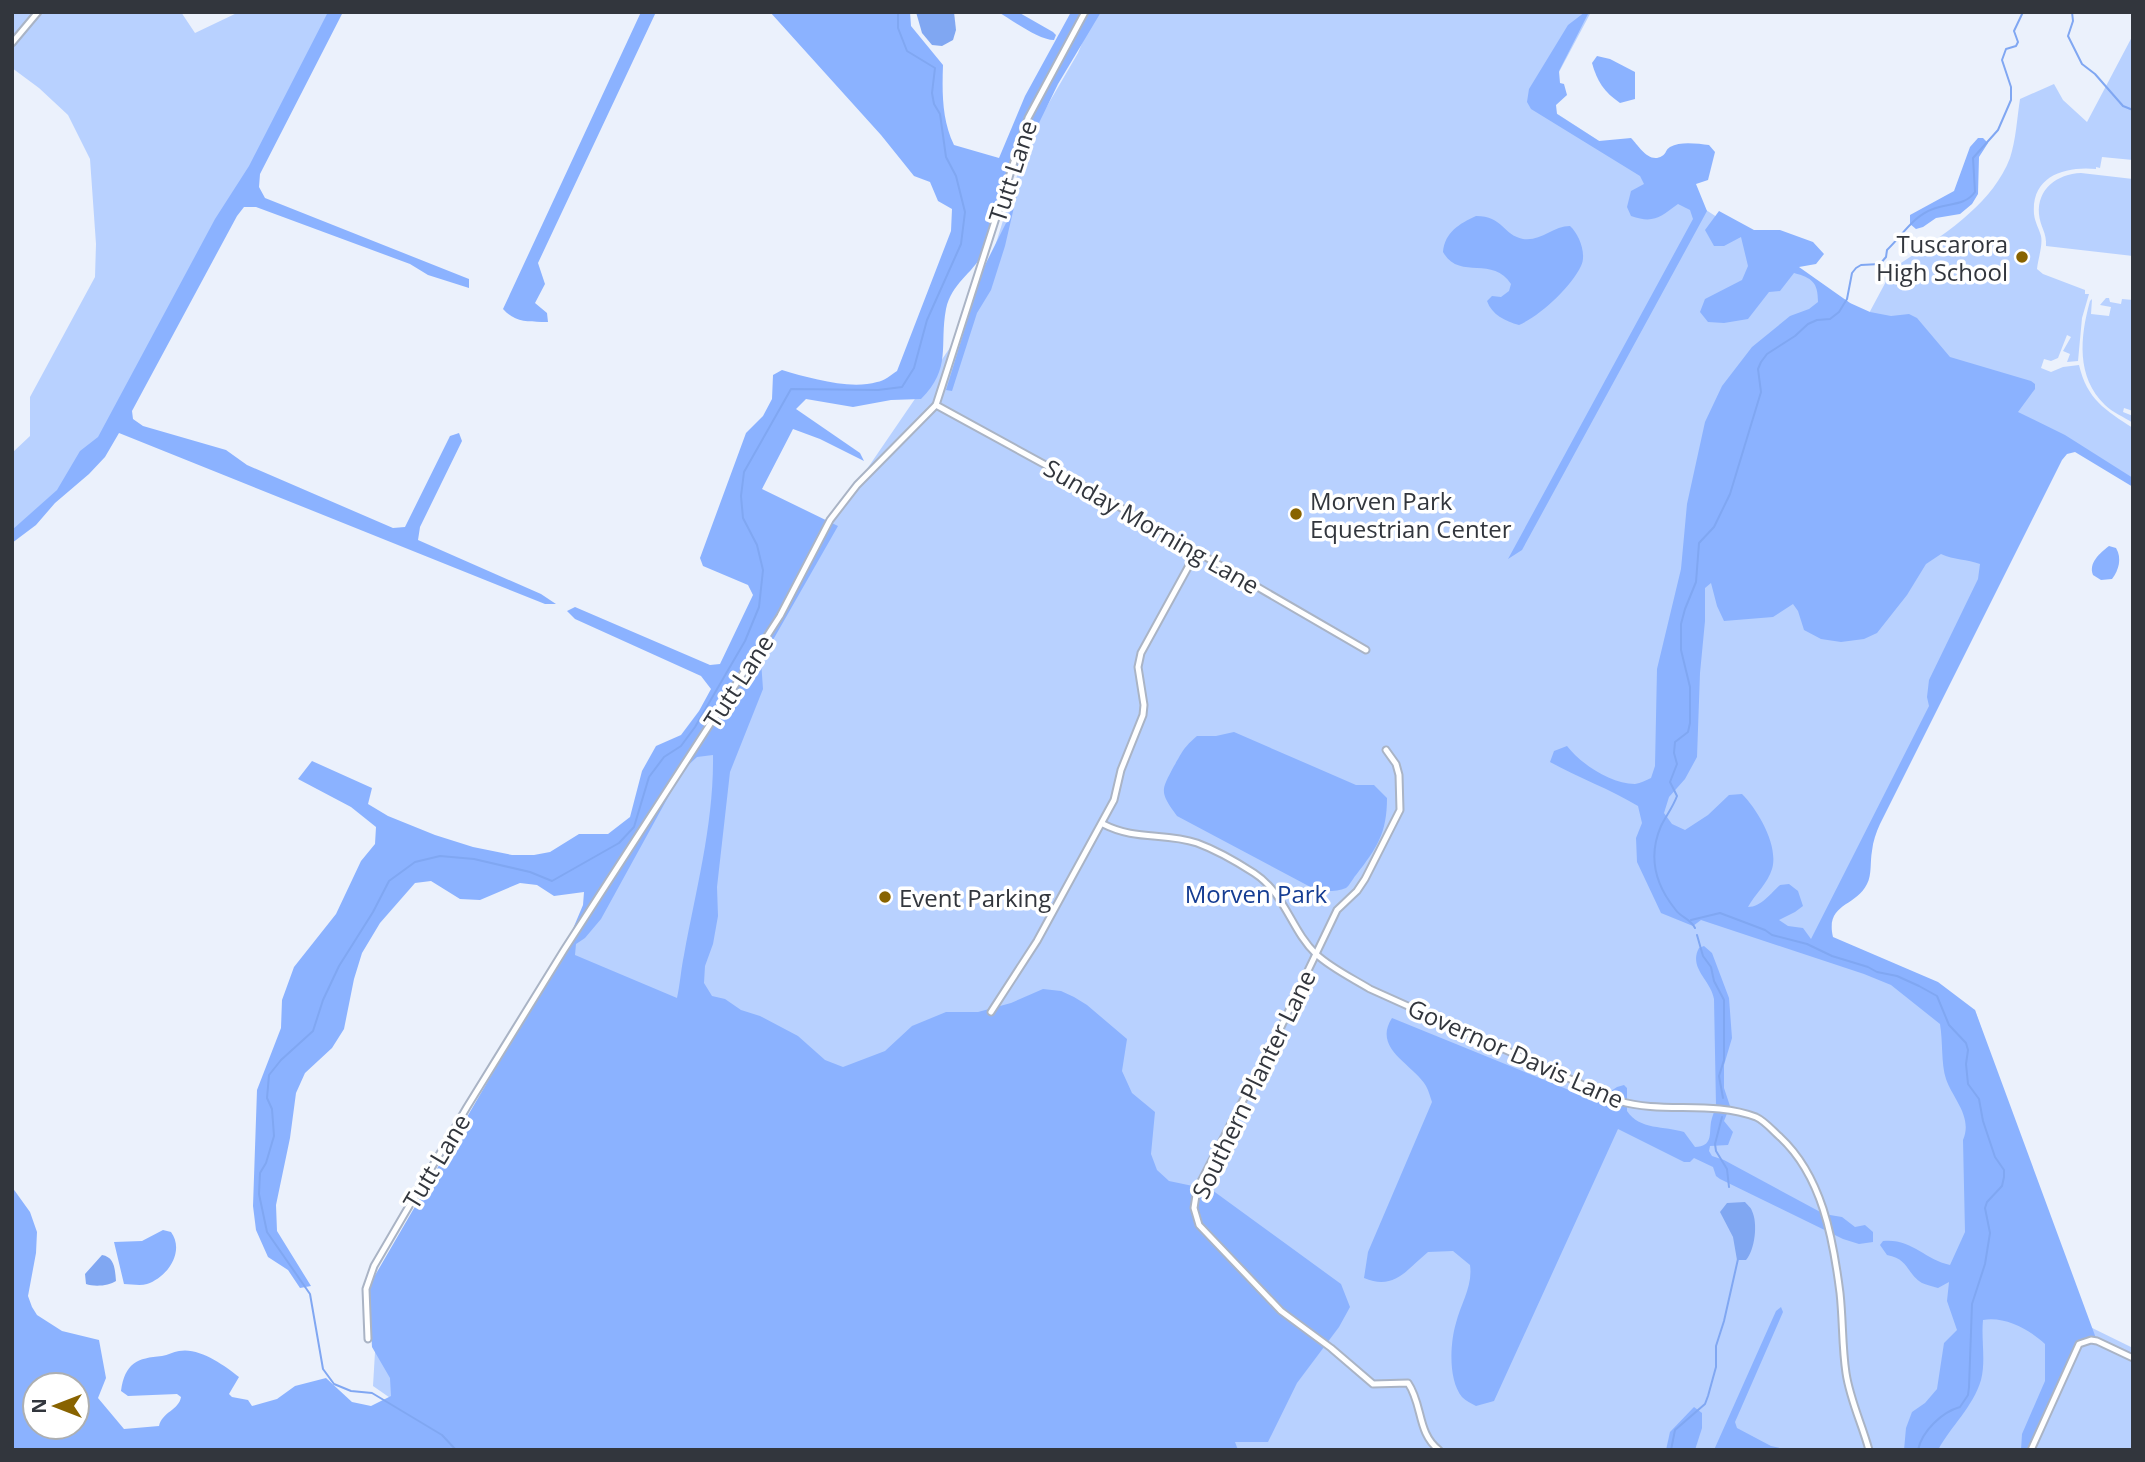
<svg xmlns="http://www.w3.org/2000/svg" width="2145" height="1462" viewBox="0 0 2145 1462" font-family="'Open Sans',sans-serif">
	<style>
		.green { fill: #b8d1ff }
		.forest { fill: #8bb2ff; fill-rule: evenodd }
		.water { fill: #80a7f2 }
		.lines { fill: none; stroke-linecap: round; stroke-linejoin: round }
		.stream { stroke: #80a7f2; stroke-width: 2 }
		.minor-casing { stroke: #aab4c5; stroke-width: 9 }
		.minor { stroke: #fff; stroke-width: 5 }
		.poi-dot { fill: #886300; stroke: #fff; stroke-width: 2.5 }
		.labels { text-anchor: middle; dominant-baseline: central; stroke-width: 7; stroke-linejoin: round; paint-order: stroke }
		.street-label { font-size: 24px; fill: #32363d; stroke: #fff }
		.poi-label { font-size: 24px; fill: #32363d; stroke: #fff; text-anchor: start }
		.park-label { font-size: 24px; fill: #153d93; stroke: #fff }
	</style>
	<rect width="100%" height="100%" fill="#ebf1fc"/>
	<!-- green -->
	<g class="green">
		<polygon points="12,12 181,12 195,33 239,12 336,12 95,457 12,540 12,453 30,436 30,397 95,277 96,244 90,159 68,115 39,88 12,68"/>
		<path d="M1095 12H1591L1542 104 1850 303 1867 317 1890 274 1901 263C1942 236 1992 205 2010 158 2016 140 2017 118 2020 99L2054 84 2063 100 2087 122 2133 35V160L2102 157 2100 168 2096 167V169C2065 166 2031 176 2034 214 2035 223 2039 228 2041 236 2043 245 2038 259 2037 269L2043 274 2085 290V294H2089L2082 318 2078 361 2067 362 2070 354 2063 351 2071 337 2067 335 2058 358 2051 361 2044 359 2041 368 2051 372 2063 367 2079 365C2087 399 2105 410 2133 428V481L2064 439 1812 940 1975 1010 2080 1322 2133 1348V1450H444L409 1411 373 1386 376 1335 374 1279 815 545 958 336 992 256 1029 137 1078 53Z"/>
		<path d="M2081 173 2133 179V256L2046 246C2047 232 2040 227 2039 214 2037 189 2057 174 2081 173Z"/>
		<path d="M2106 298H2109L2110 302 2121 304 2122 299 2133 300V411L2124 408 2123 412 2133 416V423C2124 417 2112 412 2105 405 2076 377 2080 337 2090 301L2092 299 2091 314 2109 316 2111 307 2100 305Z"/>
	</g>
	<!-- forest -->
	<g class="forest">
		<polygon points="328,12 343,12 260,174 259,187 265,198 469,279 469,288 428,275 410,264 256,207 244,207 237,216 132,411 133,419 143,426 226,450 247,465 393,528 405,527 450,436 459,433 462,441 420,527 418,540 541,594 556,604 545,604 119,433 105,457 89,474 55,503 36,525 12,543 12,530 57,490 80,451 98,437 215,219 249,166"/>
		<path d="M641 12H656L538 263 545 284 535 303 547 313 548 322C530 322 515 323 503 309Z"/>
		<path d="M770 12H910L911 26 943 65C942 93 942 120 954 145L999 158 1025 96 1071 12H1101L1058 84 1037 127 1021 177 1010 168C1004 185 998 202 992 219 989 229 988 241 984 251 974 273 952 282 946 309 939 346 952 368 921 399L891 400 853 407 806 399 796 409 860 453 864 461 820 439 793 429 762 489 838 526 761 661 763 689 730 772 717 887 718 916 713 944 705 966 704 983 712 996 725 999 741 1010 760 1016 798 1036 825 1060 843 1067 885 1051 912 1026 946 1012H978L1011 1003 1043 989 1061 991 1074 997 1087 1005 1127 1039 1122 1071 1132 1093 1155 1112 1151 1154 1157 1170 1169 1181 1212 1190 1341 1284 1350 1307 1339 1327 1297 1383 1268 1442H1235L1238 1450H12V1187L30 1212 37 1232 36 1253 28 1296 32 1307 37 1315 62 1331 99 1340 106 1378 98 1398 124 1429 159 1426C162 1412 179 1410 181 1397L177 1394 128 1396 121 1391C125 1363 137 1358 162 1356 168 1355 173 1352 179 1351 199 1347 224 1365 239 1377L229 1394 232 1397 248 1400 252 1406 277 1399 295 1386 326 1378 352 1402 371 1406 391 1396 390 1378 372 1347 369 1298 370 1284 564 950 583 905 584 892 554 896 537 885 520 883 480 900 460 899 431 881 415 883 380 923 362 953 354 979 344 1029 332 1048 305 1073 296 1093 290 1138 276 1205 277 1231 311 1286 300 1288 288 1270 268 1257 256 1230 253 1206 257 1090 281 1028 282 1000 294 967 336 914 361 861 375 844 376 827 351 807 298 779 312 761 372 788 368 804 388 816 435 835 473 847 512 855H534L550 852 579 834H608L630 817 642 771 656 746 681 735 699 711 711 689 701 676 575 619 567 611 575 607 710 665 720 664 753 595 748 585 703 566 700 558 746 433 763 416 772 399 773 375 782 370C809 378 850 390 877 382 884 381 891 375 897 371L951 231 952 209 938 201 930 182 914 176 881 135ZM713 755C714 823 696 889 684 955 681 969 680 985 677 998L575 955 576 944 585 938 601 919 683 770 697 757ZM35 1385H77V1427H35Z"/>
		<path d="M998 12H1018L1053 32 1056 35 1054 40C1039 40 1012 20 998 12Z"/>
		<path d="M1585 12H1589L1559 71 1560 83 1564 84 1567 95 1556 105 1557 114 1599 141 1631 138C1639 146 1649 164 1662 156 1667 153 1665 150 1670 147 1681 141 1698 144 1709 145L1715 152 1708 180 1696 184 1707 211 1522 550 1508 559 1693 219 1690 210 1678 204C1660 217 1654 224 1631 216L1627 207 1631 191 1644 184 1640 176 1531 109 1527 102 1529 89 1568 25Z"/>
		<path d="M1597 56 1610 59 1635 72V99L1620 103C1604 92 1597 81 1592 63Z"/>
		<polygon points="1978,138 1983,138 1988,143 1979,157 1978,194 1972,204 1960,214 1936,218 1923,227 1916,229 1910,224 1910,215 1954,191 1970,147"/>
		<polygon points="1021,177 1005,246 991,290 977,313 952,391 946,390 983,269 1007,221"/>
		<path d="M1719 211 1754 230H1780L1813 242 1824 254 1816 264 1799 267 1850 303 1870 312 1891 316 1909 314 1917 318 1950 357 2031 381 2035 384V389L2018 412 2065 435 2133 478V487L2075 452 2067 454 2062 460 1880 824C1876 833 1873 841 1872 851 1870 861 1872 875 1867 884 1856 907 1825 903 1833 937L1938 982 1975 1010 2097 1341 2079 1344 2031 1450H2021L2022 1434 2045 1381V1344C2029 1329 2004 1316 1983 1320 1981 1340 1986 1360 1981 1380 1973 1407 1951 1426 1938 1450H1904L1906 1428 1912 1412 1925 1403 1937 1389 1944 1343 1957 1330 1947 1301 1949 1282 1938 1288C1932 1286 1926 1285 1922 1283 1906 1273 1909 1259 1887 1255L1880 1245 1883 1241C1911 1238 1924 1259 1950 1265L1965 1232 1963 1140C1973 1117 1953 1099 1946 1079 1941 1064 1943 1041 1940 1024L1891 985 1864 974 1701 920 1693 926 1661 913 1637 862 1636 838 1642 823 1638 806C1610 789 1579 778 1550 762L1554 751 1567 746C1581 764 1611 784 1635 784 1641 783 1646 780 1651 778L1655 766 1657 669 1681 569 1687 504 1705 422 1722 386 1752 347 1790 316 1809 309 1818 302C1818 282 1812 278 1794 273L1780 291 1769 292 1748 319 1724 323 1708 322 1700 312 1705 299 1742 280 1748 266 1741 237 1724 246H1714L1705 230ZM1941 554C1954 560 1967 559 1980 564L1978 579 1929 680 1927 697 1929 706 1811 939 1803 928 1788 926 1779 920 1795 912 1803 906 1798 891 1789 884 1780 885C1771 893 1761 907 1748 907 1755 894 1768 883 1772 869 1779 846 1758 810 1742 794L1729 795 1708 815 1685 830 1672 824 1664 813 1669 797 1685 779 1697 757 1700 673 1705 621V588L1711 583 1717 606 1724 621 1773 617 1793 604 1798 611 1804 630 1821 639 1841 642 1864 639 1877 633 1907 595 1926 564Z"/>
		<path d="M1476 216C1503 216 1503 235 1523 239 1540 242 1553 226 1570 226 1579 234 1587 254 1581 266 1571 287 1540 316 1519 325 1505 321 1492 315 1487 301L1492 296 1501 297 1509 291 1511 284C1493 255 1459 281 1443 252 1445 232 1459 224 1476 216Z"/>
		<path d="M2109 546 2116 548C2122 558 2119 570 2112 579L2101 580 2093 575C2088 563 2100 553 2109 546Z"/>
		<path d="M1234 732 1356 785H1374L1387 798C1387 833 1377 848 1356 875 1353 878 1350 885 1346 888 1338 892 1326 891 1318 891L1177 816C1159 791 1161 791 1174 766 1183 751 1183 748 1197 736H1216Z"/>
		<path d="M1704 946 1712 953 1729 998 1732 1038 1724 1065V1088L1730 1106 1724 1121 1733 1132 1728 1145 1710 1146 1709 1151 1712 1156 1724 1160 1824 1214 1842 1217 1855 1227 1865 1225 1873 1232V1242L1859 1244 1843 1239 1720 1179 1716 1176 1713 1167 1694 1158 1690 1162H1684L1618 1129 1494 1401 1476 1406C1471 1403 1466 1401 1462 1397 1448 1380 1450 1343 1456 1323 1461 1303 1473 1286 1470 1265L1453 1251 1428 1252C1407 1269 1395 1291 1364 1278L1368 1252 1432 1102C1430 1097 1429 1091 1426 1086 1413 1064 1372 1049 1392 1018L1596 1101 1617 1087 1624 1085 1627 1088V1111C1639 1130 1665 1126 1684 1132L1695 1147C1713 1146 1709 1135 1711 1122 1712 1116 1715 1111 1716 1105L1714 999C1711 980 1688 968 1699 948Z"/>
		<path d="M163 1230 171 1232C185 1251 168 1277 147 1284 140 1286 131 1284 124 1284L114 1242 142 1241Z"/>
		<polygon points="1781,1307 1783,1312 1735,1422 1737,1428 1771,1446 1788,1450 1714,1450 1776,1311"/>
		<polygon points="1694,1407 1702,1413 1702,1428 1695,1450 1666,1450 1670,1432"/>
	</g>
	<!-- water -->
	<g class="water">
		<polygon points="916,12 954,12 956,30 953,40 942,46 932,45 922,33"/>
		<path d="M1745 1202C1747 1205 1751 1207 1752 1211 1758 1223 1755 1250 1746 1260H1737L1733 1237 1720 1212 1727 1203Z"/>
		<path d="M102 1255C115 1257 115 1270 116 1281 109 1286 94 1287 86 1284L85 1274Z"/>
	</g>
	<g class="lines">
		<!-- stream -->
		<g class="stream">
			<polyline points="2072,12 2073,21 2068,36 2082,64 2095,74 2123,106 2133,110"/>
			<path d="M1691 920 1720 913 1765 930 1772 935 1807 944 1832 956 1868 967 1877 972 1897 976 1919 986 1937 996 1949 1025 1966 1043 1968 1050 1966 1064 1968 1084 1979 1099 1983 1121 1995 1157 2004 1170V1177L2002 1186 1987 1202 1985 1208 1990 1233 1985 1264 1972 1304 1969 1387 1968 1395 1960 1407C1942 1412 1922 1431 1918 1450"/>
			<path d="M1695 928C1690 918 1681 918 1675 909 1655 884 1648 856 1661 826 1666 816 1673 807 1677 796L1670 782 1677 764 1674 753 1675 742 1688 732 1690 723V687L1681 650V624L1685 609 1696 582 1699 543 1714 527 1730 494 1761 392 1758 369 1761 362 1767 354 1795 336 1808 324 1817 320 1830 319 1839 312 1847 299 1852 273 1856 268 1861 265 1880 264 1886 257 1887 250C1902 236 1913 216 1933 209 1948 203 1965 206 1975 192L1973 158 1998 130 2011 100V87L2002 60 2006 49 2016 46 2018 42 2014 31 2023 12"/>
			<polyline points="1697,935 1703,956 1711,967 1714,981 1724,1000 1724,1060 1719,1076 1723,1098"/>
			<polyline points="1722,1117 1715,1144 1716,1151 1727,1169 1729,1187"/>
			<polyline points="456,1450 442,1435 372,1393 351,1391 334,1384 323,1369 310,1294 267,1232 259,1194 260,1173 266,1163 274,1136 272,1109 267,1098 269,1075 281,1060 313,1031 323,1000 339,966 373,912 389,881 415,862 440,856 474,859 530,872 552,881 619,843 634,827 649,777 664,757 681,746 695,727 745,641 759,607 763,570 757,545 743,518 741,496 744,472 791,389 878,390 902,387 914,368 927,320 961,244 965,212 956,176 946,157 940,114 934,104 932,93 935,68 907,51 898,28 898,12"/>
			<polyline points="1671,1450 1675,1430 1705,1404 1708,1396 1716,1367 1716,1346 1724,1321 1738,1259"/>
		</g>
		<!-- minor casing -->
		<g class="minor-casing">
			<g id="minor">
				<polyline points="12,43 38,12"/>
				<polyline points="936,405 1073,480 1366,650"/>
				<path d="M1386 750 1396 764 1399 775 1400 810 1365 879 1357 891 1337 910 1281 1027 1197 1189 1194 1208 1199 1225 1281 1311 1331 1348 1373 1384 1408 1383C1423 1405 1417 1433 1439 1450"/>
				<path d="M1103 824C1136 841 1164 832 1197 843 1216 850 1237 862 1254 873 1285 893 1291 930 1316 954 1331 968 1352 978 1370 989L1619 1101C1663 1114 1712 1100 1756 1117 1765 1121 1773 1131 1780 1137 1822 1176 1833 1238 1840 1293 1843 1320 1842 1347 1846 1373 1850 1400 1862 1424 1869 1450"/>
				<polyline points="991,1012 1037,941 1114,800 1121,770 1143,715 1144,705 1138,667 1141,653 1197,551"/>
				<polyline points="368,1339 366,1289 374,1266 467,1107 564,950 780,616 830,520 857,485 936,405 1028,118 1085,12"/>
				<polyline points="2031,1450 2079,1344 2091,1340 2097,1341 2133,1358"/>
			</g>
		</g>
		<!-- minor -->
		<use href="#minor" class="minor"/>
	</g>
	<!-- markers -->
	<g class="poi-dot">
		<circle cx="2022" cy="257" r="7"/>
		<circle cx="1296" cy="514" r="7"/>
		<circle cx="885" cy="897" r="7"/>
	</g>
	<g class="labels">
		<!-- street labels -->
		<g class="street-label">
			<text transform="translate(1012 171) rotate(-72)">Tutt Lane</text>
			<text transform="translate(1152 526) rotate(30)">Sunday Morning Lane</text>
			<text transform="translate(738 681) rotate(-57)">Tutt Lane</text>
			<text transform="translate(1516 1053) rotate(24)">Governor Davis Lane</text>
			<text transform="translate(1253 1084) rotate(-64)">Southern Planter Lane</text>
			<text transform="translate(436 1161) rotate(-59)">Tutt Lane</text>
		</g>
		<!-- poi labels -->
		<g class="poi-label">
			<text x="2008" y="243" text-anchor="end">Tuscarora<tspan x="2008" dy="28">High School</tspan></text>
			<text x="1310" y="500">Morven Park<tspan x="1310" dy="28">Equestrian Center</tspan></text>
			<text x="899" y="897">Event Parking</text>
		</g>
		<!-- park labels -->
		<g class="park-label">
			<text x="1256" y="893">Morven Park</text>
		</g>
	</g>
	<!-- border -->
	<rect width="2145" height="1462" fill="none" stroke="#32363d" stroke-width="28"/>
	<!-- north arrow -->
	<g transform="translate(56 1406) rotate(270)"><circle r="33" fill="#ffffff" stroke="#adafb1" stroke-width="2"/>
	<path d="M0-5L12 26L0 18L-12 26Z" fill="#886300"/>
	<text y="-10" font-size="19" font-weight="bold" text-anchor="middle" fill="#32363d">N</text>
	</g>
</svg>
